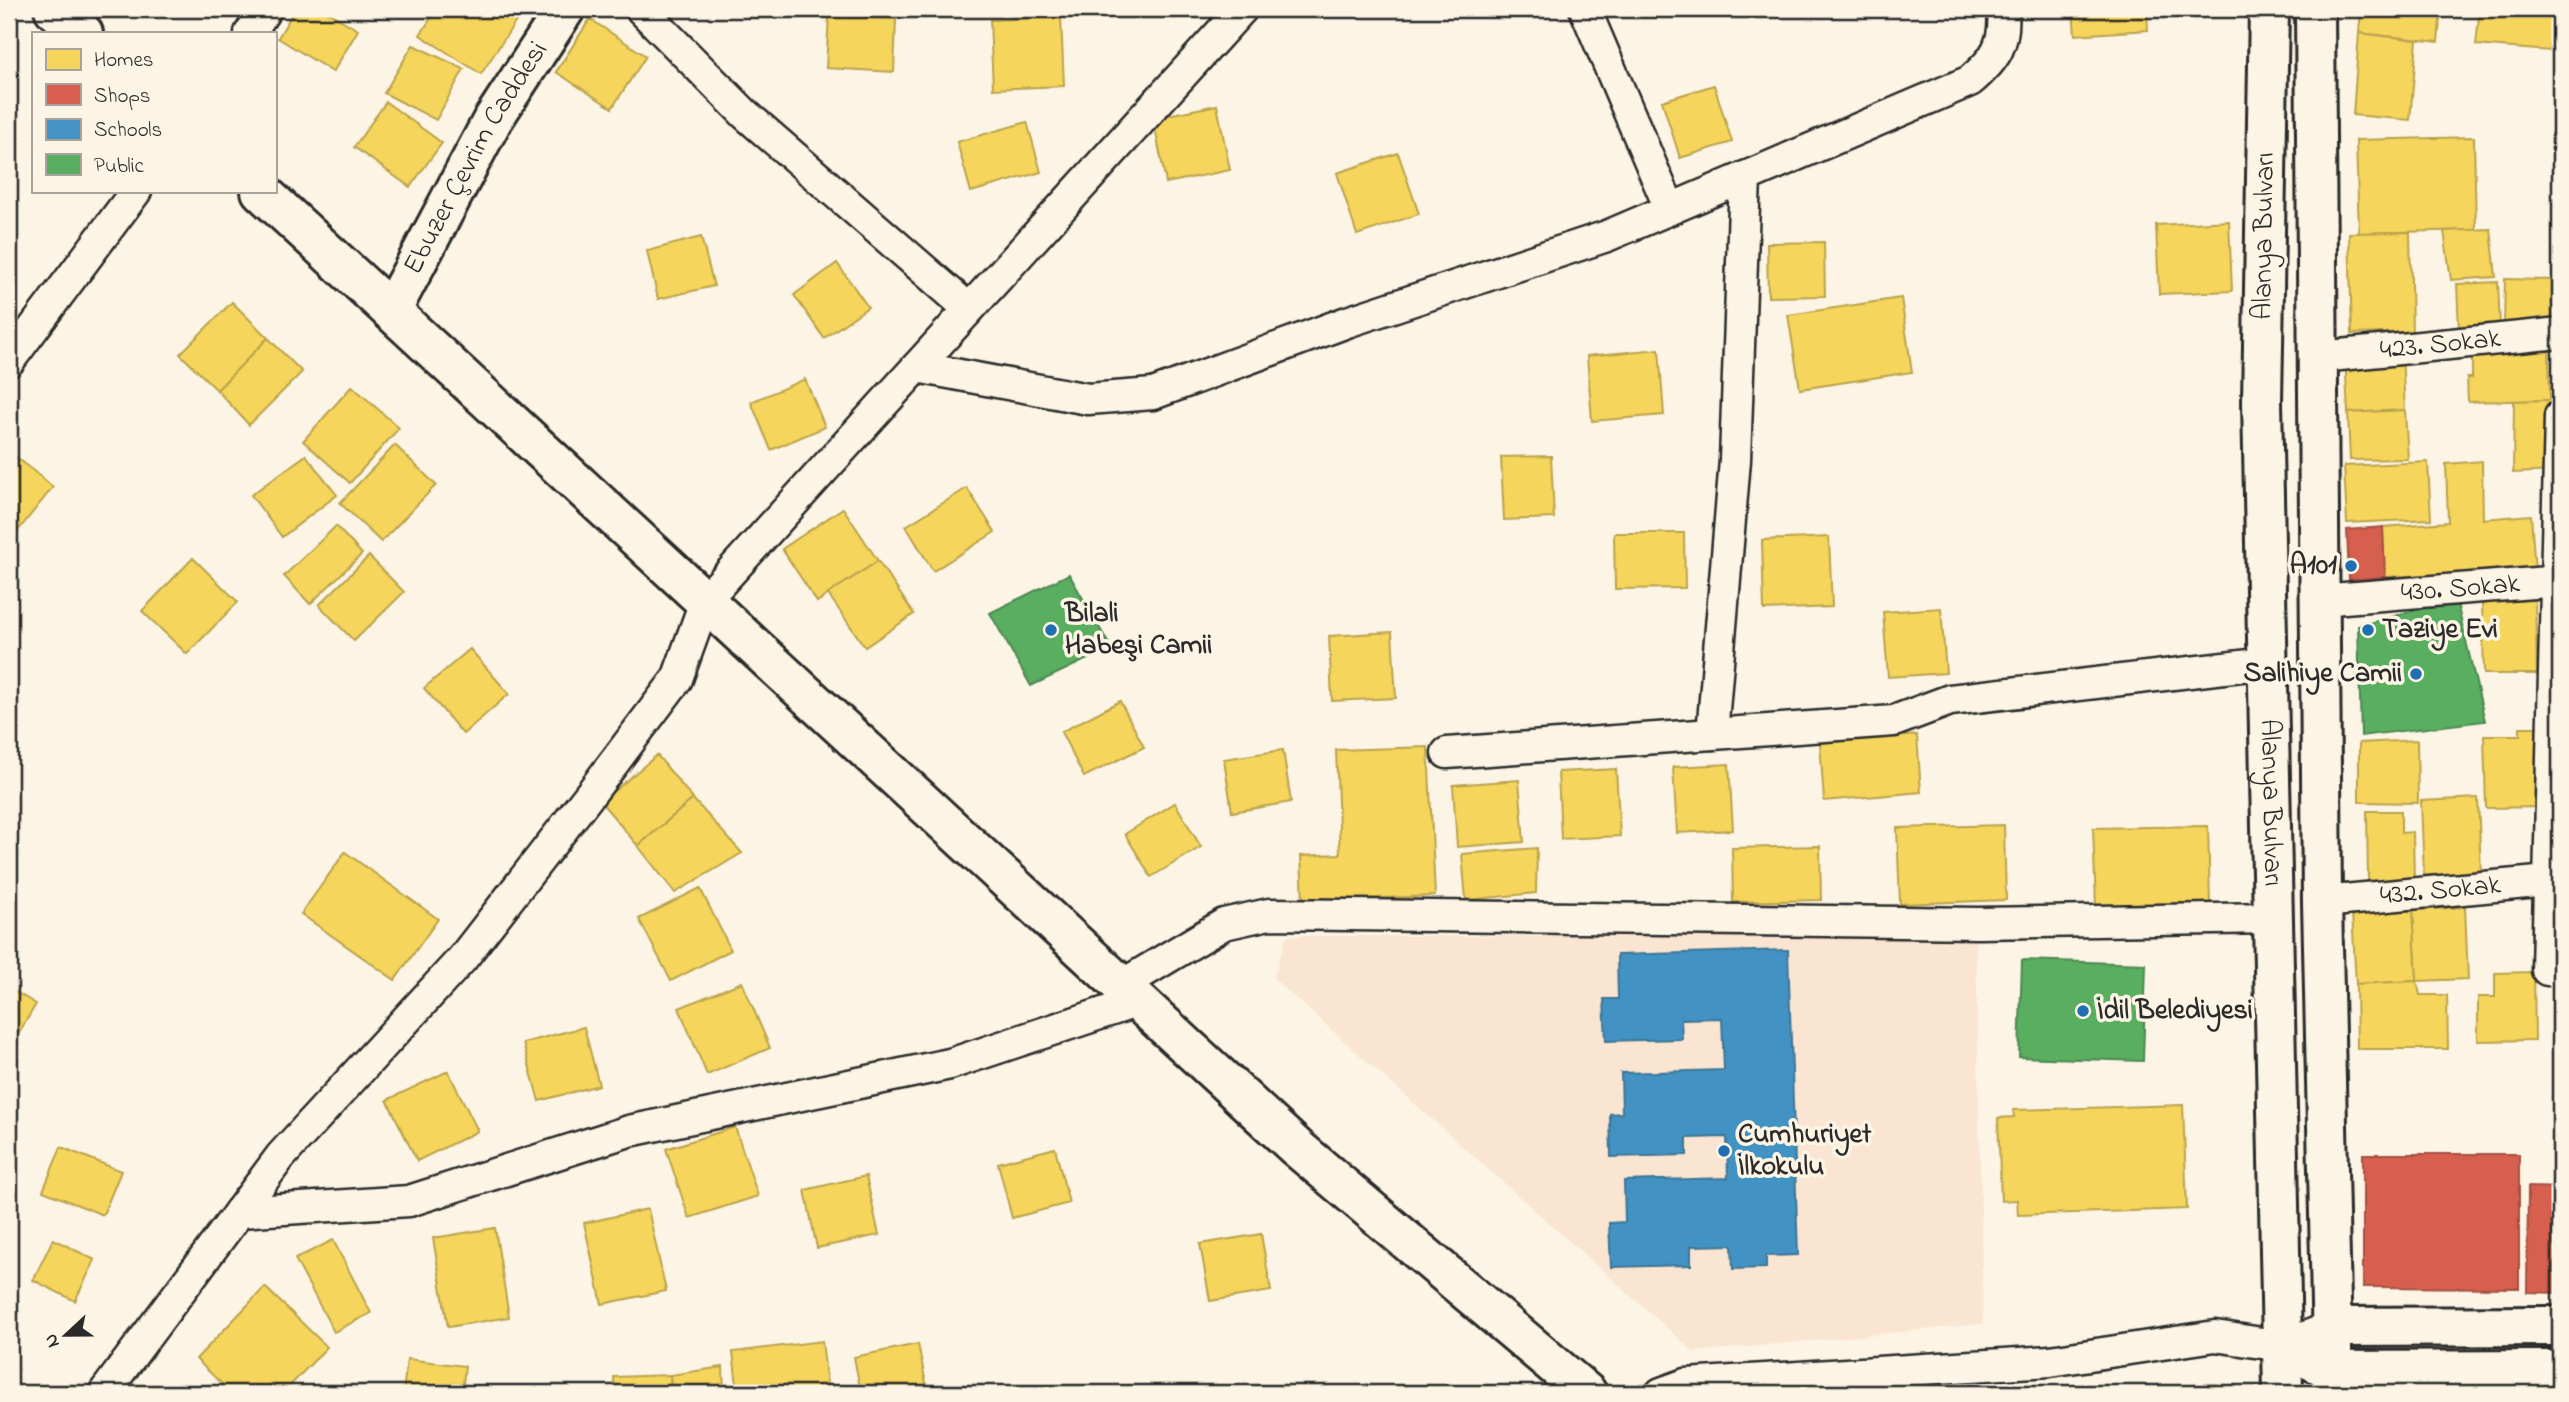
<svg xmlns="http://www.w3.org/2000/svg" width="2569" height="1402" viewBox="0 0 2569 1402" font-family="'Indie Flower',sans-serif">
	<style>
		.built { fill: #f9e5d1 }
		.homes { fill: #f6d55c; stroke: #b9a24d; stroke-width: 2 }
		.shops { fill: #d6604d; stroke: #a35043; stroke-width: 2 }
		.schools { fill: #4393c3; stroke: #3c7495; stroke-width: 2 }
		.public { fill: #5aae61; stroke: #4c8751; stroke-width: 2 }
		.lines { fill: none; stroke-linecap: round; stroke-linejoin: round }
		.street-casing { stroke: #2b2b2b; stroke-width: 35 }
		.secondary-casing { stroke: #2b2b2b; stroke-width: 44 }
		.street { stroke: #fcf5e5; stroke-width: 30 }
		.secondary { stroke: #fcf5e5; stroke-width: 38 }
		.poi-dot { fill: #1f6fb2; stroke: #fcf5e5; stroke-width: 2.5 }
		.labels { text-anchor: middle; dominant-baseline: central; stroke-width: 7; stroke-linejoin: round; paint-order: stroke }
		.street-label { font-size: 28px; fill: #2b2b2b; stroke: #fcf5e5 }
		.poi-label { font-size: 28px; font-weight: bold; fill: #2b2b2b; stroke: #fcf5e5; text-anchor: start }
	</style>
	<rect width="100%" height="100%" fill="#fcf5e5"/>
	<filter id="ink" filterUnits="userSpaceOnUse"><feTurbulence type="fractalNoise" baseFrequency=".0143" numOctaves="2"/><feDisplacementMap in="SourceGraphic" scale="14" xChannelSelector="R" yChannelSelector="G"/><feConvolveMatrix kernelMatrix="1 2 1 2 8 2 1 2 1" color-interpolation-filters="sRGB"/></filter>
	<g filter="url(#ink)">
		<!-- built -->
		<polygon class="built" points="1287,936 1976,936 1983,1324 1694,1352 1273,978"/>
		<!-- homes -->
		<g class="homes">
			<polygon points="295,9 323,9 358,30 333,72 278,38"/>
			<polygon points="437,9 524,9 481,74 420,35"/>
			<polygon points="2073,9 2147,9 2148,30 2075,35"/>
			<polygon points="2361,9 2441,9 2438,42 2359,33"/>
			<polygon points="2487,9 2554,9 2550,51 2476,45 2479,17 2487,17"/>
			<polygon points="829,15 896,19 894,72 826,68"/>
			<polygon points="1061,17 1064,86 993,89 990,20"/>
			<polygon points="590,19 646,56 612,108 556,72"/>
			<polygon points="2359,33 2417,40 2410,120 2353,115"/>
			<polygon points="413,45 464,69 436,120 384,93"/>
			<polygon points="1714,85 1732,142 1680,158 1662,101"/>
			<polygon points="386,102 442,143 410,187 354,147"/>
			<polygon points="1217,105 1230,170 1166,183 1153,118"/>
			<polygon points="1027,122 1041,172 971,192 957,142"/>
			<polygon points="2474,137 2476,230 2359,233 2356,140"/>
			<polygon points="1398,153 1419,214 1357,235 1337,173"/>
			<polygon points="2229,221 2232,291 2159,294 2156,225"/>
			<polygon points="2491,229 2496,277 2451,280 2444,231"/>
			<polygon points="2410,232 2412,332 2352,334 2349,233"/>
			<polygon points="701,237 714,286 658,299 647,251"/>
			<polygon points="1824,242 1825,296 1768,297 1767,243"/>
			<polygon points="837,263 868,307 824,338 794,295"/>
			<polygon points="2505,279 2554,280 2554,325 2504,325"/>
			<polygon points="2498,282 2500,328 2459,330 2457,284"/>
			<polygon points="1901,298 1912,372 1800,389 1788,315"/>
			<polygon points="232,302 268,338 217,390 180,354"/>
			<polygon points="268,338 302,372 249,425 217,390"/>
			<polygon points="2549,348 2550,400 2468,402 2467,378 2472,378 2472,351"/>
			<polygon points="1659,349 1664,415 1592,421 1587,356"/>
			<polygon points="2402,355 2405,410 2348,413 2345,357"/>
			<polygon points="805,379 825,427 771,450 751,402"/>
			<polygon points="352,386 399,428 350,483 303,441"/>
			<polygon points="2550,400 2553,471 2513,473 2514,401"/>
			<polygon points="2405,410 2408,459 2350,460 2348,413"/>
			<polygon points="395,445 436,485 381,542 340,503"/>
			<polygon points="9,451 53,487 9,542"/>
			<polygon points="306,455 337,495 282,537 251,495"/>
			<polygon points="1551,456 1554,518 1504,520 1501,457"/>
			<polygon points="2482,461 2483,519 2531,515 2535,571 2385,577 2383,527 2448,522 2446,464"/>
			<polygon points="2428,462 2431,519 2347,523 2344,466"/>
			<polygon points="967,488 995,532 933,571 906,526"/>
			<polygon points="843,508 878,561 817,602 782,549"/>
			<polygon points="336,526 362,554 310,604 284,576"/>
			<polygon points="1614,533 1684,533 1685,588 1615,589"/>
			<polygon points="1829,537 1832,607 1764,610 1762,540"/>
			<polygon points="369,556 404,592 354,641 319,605"/>
			<polygon points="193,558 238,602 187,654 142,611"/>
			<polygon points="878,561 914,614 865,647 828,594"/>
			<polygon points="2535,600 2537,674 2484,674 2482,601"/>
			<polygon points="1941,608 1946,673 1888,677 1883,612"/>
			<polygon points="1392,632 1396,698 1332,701 1329,636"/>
			<polygon points="470,649 509,694 463,734 424,688"/>
			<polygon points="1120,701 1144,747 1084,777 1061,732"/>
			<polygon points="2520,727 2541,727 2543,807 2486,808 2484,735 2520,735"/>
			<polygon points="1917,735 1921,792 1824,801 1820,743"/>
			<polygon points="2417,740 2418,803 2359,802 2359,743"/>
			<polygon points="1428,747 1435,896 1303,901 1301,856 1340,854 1336,750"/>
			<polygon points="1283,750 1291,802 1232,812 1224,759"/>
			<polygon points="657,755 693,799 638,846 601,802"/>
			<polygon points="1729,764 1733,830 1677,833 1673,767"/>
			<polygon points="1616,769 1620,836 1561,839 1558,772"/>
			<polygon points="1519,780 1524,842 1457,847 1453,785"/>
			<polygon points="2478,798 2481,873 2424,876 2421,801"/>
			<polygon points="693,799 742,853 675,893 638,846"/>
			<polygon points="1175,803 1201,847 1151,877 1125,834"/>
			<polygon points="2367,811 2401,811 2401,833 2413,832 2414,880 2368,881"/>
			<polygon points="2004,825 2006,900 1900,904 1897,828"/>
			<polygon points="2208,826 2210,903 2096,906 2093,828"/>
			<polygon points="1820,846 1821,900 1733,902 1732,848"/>
			<polygon points="1537,848 1536,893 1466,900 1462,854"/>
			<polygon points="345,852 438,919 395,980 301,914"/>
			<polygon points="700,888 731,950 671,981 639,919"/>
			<polygon points="2465,907 2468,979 2417,981 2413,910"/>
			<polygon points="2413,910 2417,981 2356,984 2352,913"/>
			<polygon points="2534,972 2535,1040 2478,1041 2478,997 2495,997 2495,973"/>
			<polygon points="2417,981 2420,995 2447,995 2448,1049 2357,1049 2356,984"/>
			<polygon points="742,982 770,1048 707,1075 679,1008"/>
			<polygon points="9,988 36,1004 12,1045 9,1043"/>
			<polygon points="584,1027 599,1085 539,1101 523,1043"/>
			<polygon points="448,1071 478,1131 417,1161 387,1100"/>
			<polygon points="2183,1105 2187,1209 2018,1215 2017,1200 2001,1201 1998,1118 2014,1117 2013,1110"/>
			<polygon points="735,1127 758,1196 689,1218 666,1149"/>
			<polygon points="61,1147 121,1171 103,1215 43,1191"/>
			<polygon points="1055,1148 1069,1203 1012,1218 998,1163"/>
			<polygon points="866,1176 879,1235 817,1248 805,1190"/>
			<polygon points="648,1209 666,1291 602,1304 584,1223"/>
			<polygon points="495,1228 509,1317 448,1327 433,1238"/>
			<polygon points="1261,1234 1271,1291 1210,1301 1200,1244"/>
			<polygon points="53,1239 95,1260 75,1301 33,1280"/>
			<polygon points="333,1240 371,1313 334,1332 295,1259"/>
			<polygon points="265,1287 327,1347 283,1393 231,1393 196,1359"/>
			<polygon points="822,1341 828,1393 738,1393 733,1352"/>
			<polygon points="918,1344 928,1393 861,1393 854,1357"/>
			<polygon points="407,1359 465,1366 462,1393 403,1393"/>
			<polygon points="723,1367 724,1393 671,1393 670,1375"/>
			<polygon points="670,1375 671,1393 615,1393 614,1377"/>
			<polygon points="2216,1384 2217,1393 2168,1393 2168,1387"/>
			<polygon points="313,1386 378,1392 377,1393 313,1393"/>
		</g>
		<!-- shops -->
		<g class="shops">
			<polygon points="2383,527 2385,577 2349,580 2347,530"/>
			<polygon points="2363,1154 2519,1154 2519,1288 2363,1287"/>
			<polygon points="2528,1187 2560,1188 2560,1293 2527,1292"/>
		</g>
		<!-- schools -->
		<polygon class="schools" points="1788,950 1798,1255 1766,1256 1766,1268 1733,1269 1732,1245 1691,1246 1691,1265 1611,1267 1609,1223 1625,1222 1624,1181 1728,1178 1727,1137 1687,1138 1687,1155 1611,1157 1610,1114 1622,1113 1621,1073 1724,1070 1722,1018 1681,1019 1682,1039 1606,1041 1604,999 1618,999 1617,955"/>
		<!-- public -->
		<g class="public">
			<polygon points="1069,574 1111,648 1031,686 990,613"/>
			<polygon points="2456,599 2485,721 2361,736 2358,626"/>
			<polygon points="2022,960 2146,964 2143,1061 2019,1057"/>
		</g>
		<g class="lines">
			<!-- street casing -->
			<g class="street-casing">
				<g id="street">
					<polyline points="641,9 745,114 969,309"/>
					<polyline points="1585,9 1670,209"/>
					<polyline points="250,33 266,9"/>
					<path id="s1" d="M2320 357 2560 333"/>
					<polyline points="9,361 136,191"/>
					<path d="M917 367 1088 399 1153 394 1347 322 1607 236 1970 81C1996 59 2006 44 2003 9"/>
					<path id="s2" d="M2319 600 2560 581"/>
					<polyline points="1712,734 1735,460 1745,177"/>
					<polyline points="1447,753 1894,721 1950,700 2267,663"/>
					<path id="s3" d="M2322 902 2560 880"/>
					<polyline points="2547,970 2560,416"/>
					<polyline points="1122,985 1224,924 1269,914 1978,923 2273,918"/>
					<polyline points="239,1212 409,1201 629,1131 950,1064 1139,1001"/>
					<polyline points="104,1393 281,1156 462,959 594,789 677,679 706,599 1242,9"/>
					<polyline points="1661,1393 1686,1384 2050,1361 2215,1336 2282,1346 2331,1327"/>
				</g>
			</g>
			<!-- secondary casing -->
			<g class="secondary-casing">
				<g id="secondary">
					<polyline points="54,9 83,33"/>
					<path id="s4" d="M2269 9 2262 401 2283 1393"/>
					<polyline points="2315,9 2322,902 2333,1393"/>
					<polyline points="261,191 1296,1147 1587,1393"/>
					<path id="s5" d="M391 311 492 121 565 9"/>
					<polyline points="2331,1327 2560,1326"/>
					<polyline points="2309,1359 2333,1371 2560,1370"/>
				</g>
			</g>
			<!-- street -->
			<use href="#street" class="street"/>
			<!-- secondary -->
			<use href="#secondary" class="secondary"/>
		</g>
	</g>
	<!-- markers -->
	<g class="poi-dot">
		<circle cx="2351" cy="566" r="7"/>
		<circle cx="1051" cy="630" r="7"/>
		<circle cx="2368" cy="630" r="7"/>
		<circle cx="2416" cy="674" r="7"/>
		<circle cx="2083" cy="1011" r="7"/>
		<circle cx="1724" cy="1151" r="7"/>
	</g>
	<g class="labels">
		<!-- street labels -->
		<g class="street-label">
			<text stroke="none"><textPath href="#s5" startOffset="175">Ebuzer Çevrim Caddesi</textPath></text>
			<text transform="translate(2265 236) rotate(-89)">Alanya Bulvarı</text>
			<text stroke="none"><textPath href="#s1" startOffset="121">423. Sokak</textPath></text>
			<text stroke="none"><textPath href="#s2" startOffset="142">430. Sokak</textPath></text>
			<text stroke="none"><textPath href="#s4" startOffset="794">Alanya Bulvarı</textPath></text>
			<text stroke="none"><textPath href="#s3" startOffset="119">432. Sokak</textPath></text>
		</g>
		<!-- poi labels -->
		<g class="poi-label">
			<text x="2337" y="566" text-anchor="end">A101</text>
			<text x="1065" y="614">Bilali<tspan x="1065" dy="32">Habeşi Camii</tspan></text>
			<text x="2382" y="630">Taziye Evi</text>
			<text x="2402" y="674" text-anchor="end">Salihiye Camii</text>
			<text x="2097" y="1011">İdil Belediyesi</text>
			<text x="1738" y="1135">Cumhuriyet<tspan x="1738" dy="32">İlkokulu</tspan></text>
		</g>
	</g>
	<!-- margin -->
	<rect width="2569" height="1402" fill="none" stroke="#fcf5e5" stroke-width="35"/>
	<rect x="18" y="18" width="2534" height="1367" fill="none" stroke="#2b2b2b" stroke-width="2.5" filter="url(#ink)"/>
	<!-- legend -->
	<rect x="32" y="32" width="245" height="161" fill="#fcf5e5" stroke="#a8a49b" stroke-width="2"/>
	<rect x="46" y="49" width="35" height="21" fill="#f6d55c" stroke="#a8a49b" stroke-width="2"/>
	<text x="94" y="66" font-size="21" fill="#2b2b2b">Homes</text>
	<rect x="46" y="84" width="35" height="21" fill="#d6604d" stroke="#a8a49b" stroke-width="2"/>
	<text x="94" y="102" font-size="21" fill="#2b2b2b">Shops</text>
	<rect x="46" y="119" width="35" height="21" fill="#4393c3" stroke="#a8a49b" stroke-width="2"/>
	<text x="94" y="136" font-size="21" fill="#2b2b2b">Schools</text>
	<rect x="46" y="154" width="35" height="21" fill="#5aae61" stroke="#a8a49b" stroke-width="2"/>
	<text x="94" y="172" font-size="21" fill="#2b2b2b">Public</text>
	<!-- north arrow -->
	<g transform="translate(66 1335) rotate(248)" stroke="#fcf5e5" stroke-width="5" paint-order="stroke">
	<path d="M0-5L12 26L0 18L-12 26Z" fill="#2b2b2b"/>
	<text y="-10" font-size="19" font-weight="bold" text-anchor="middle" fill="#2b2b2b">N</text>
	</g>
</svg>
